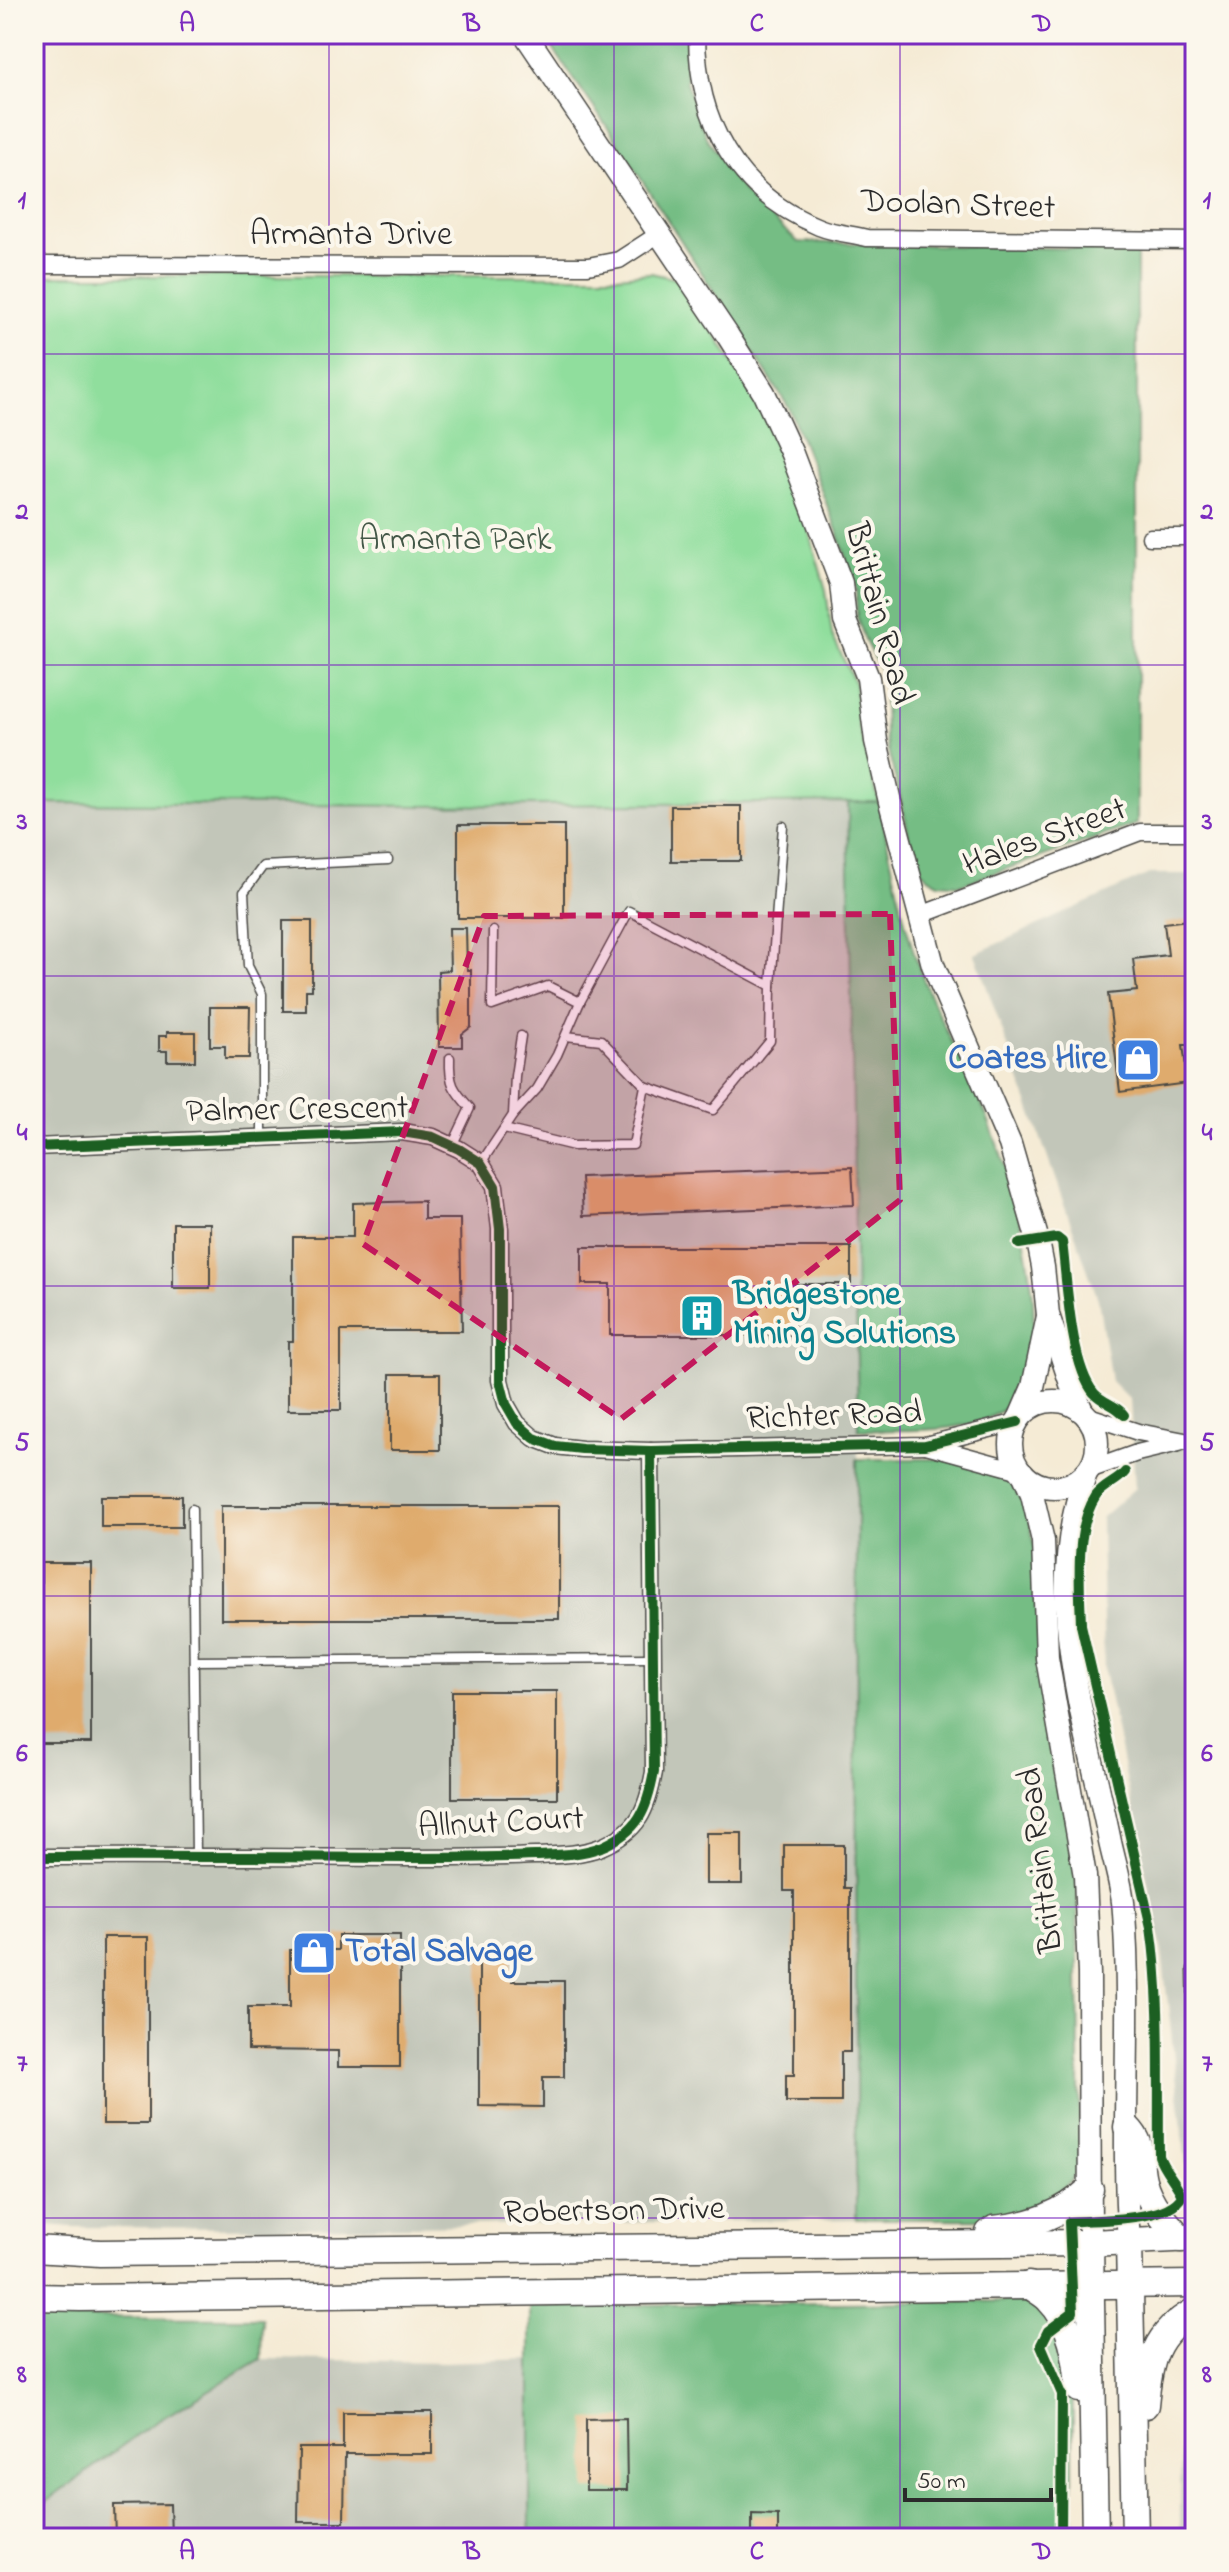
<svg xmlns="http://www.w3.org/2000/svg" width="1229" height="2572" viewBox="0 0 1229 2572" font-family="'Indie Flower',sans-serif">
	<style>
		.industrial { fill: #c2c6b9 }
		.green { fill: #90de9d; stroke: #5e8464; stroke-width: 2 }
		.forest { fill: #74bd84; stroke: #507458; stroke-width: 2 }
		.building { fill: #dfab6d }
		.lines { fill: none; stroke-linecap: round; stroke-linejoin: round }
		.service-casing { stroke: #494844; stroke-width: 11 }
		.minor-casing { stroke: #494844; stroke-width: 19 }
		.secondary-casing { stroke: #494844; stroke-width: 25 }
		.trunk-casing { stroke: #494844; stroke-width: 29 }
		.service { stroke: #fff; stroke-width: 8 }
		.minor { stroke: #fff; stroke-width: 16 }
		.secondary { stroke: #fff; stroke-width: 22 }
		.trunk { stroke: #fff; stroke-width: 26 }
		.cycleway-casing { stroke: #fbf7ec; stroke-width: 15 }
		.cycleway { stroke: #1b5e20; stroke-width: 10 }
		.marked { fill: #c2185b; fill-opacity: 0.2; stroke: #c2185b; stroke-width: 6; stroke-dasharray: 16 10; stroke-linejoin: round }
		.grid { fill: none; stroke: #7b2cbf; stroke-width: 2; stroke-opacity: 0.55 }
		.labels { text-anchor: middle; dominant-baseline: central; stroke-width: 8; stroke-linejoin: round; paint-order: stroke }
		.street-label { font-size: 34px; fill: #2b2b2b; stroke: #fbf7ec }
		.park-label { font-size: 34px; fill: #445848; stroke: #fbf7ec }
		.shop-label { font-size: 34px; font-weight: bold; fill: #366cbe; stroke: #fbf7ec; text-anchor: end }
		.culture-label { font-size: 34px; font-weight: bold; fill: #0d838f; stroke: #fbf7ec; text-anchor: start }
		.neatline { fill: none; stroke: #7b2cbf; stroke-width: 3 }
		.grid-label { font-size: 26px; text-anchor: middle; font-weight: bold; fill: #7b2cbf }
	</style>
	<rect width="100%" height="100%" fill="#fbf7ec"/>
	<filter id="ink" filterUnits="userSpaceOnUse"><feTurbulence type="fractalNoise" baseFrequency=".0125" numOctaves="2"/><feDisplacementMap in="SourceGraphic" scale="16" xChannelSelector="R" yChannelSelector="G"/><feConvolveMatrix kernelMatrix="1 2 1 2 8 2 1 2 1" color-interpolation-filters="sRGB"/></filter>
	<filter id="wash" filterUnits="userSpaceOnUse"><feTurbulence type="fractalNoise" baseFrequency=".006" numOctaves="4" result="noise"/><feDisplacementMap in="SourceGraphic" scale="32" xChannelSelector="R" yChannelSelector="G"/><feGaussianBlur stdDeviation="1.8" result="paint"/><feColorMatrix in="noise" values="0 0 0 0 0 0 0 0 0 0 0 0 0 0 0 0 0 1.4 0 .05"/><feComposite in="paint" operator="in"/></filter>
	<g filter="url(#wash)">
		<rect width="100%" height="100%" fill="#f5ebd5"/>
		<!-- industrial -->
		<g class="industrial">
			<polygon points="34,801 848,802 858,1430 856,2219 284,2228 72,2227 34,2224"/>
			<polygon points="1149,874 1195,874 1195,2199 1190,2199 1162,1952 1104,1671 1101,1518 1135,1488 1130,1400 1111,1381 1098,1299 975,954"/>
			<polygon points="261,2359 445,2362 532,2359 530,2538 34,2538 34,2511 146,2428"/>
			<polygon points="1181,2393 1195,2393 1195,2538 1180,2538"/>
		</g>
		<!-- green -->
		<polygon class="green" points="651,273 676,279 684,285 752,392 779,448 803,511 826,590 832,635 855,684 858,724 879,802 427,806 34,803 34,276 617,276"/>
		<!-- forest -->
		<g class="forest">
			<polygon points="543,34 686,34 686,82 706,137 745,193 798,242 1137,250 1137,824 960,885 938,883 924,874 913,859 905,817 885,738 884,689 880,669 866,643 857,617 856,589 837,531 789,408 612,134"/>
			<path d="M848 802H879C891 859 901 918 921 973 939 1023 968 1068 987 1117 1014 1185 1063 1340 1010 1403 982 1436 898 1430 858 1430Z"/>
			<path d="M857 1459H943L981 1466 1011 1482 1027 1510 1035 1546 1077 1870 1080 2168C1067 2190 1042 2206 1017 2214 993 2221 967 2219 942 2219 913 2219 885 2219 856 2219Z"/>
			<polygon points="1030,2301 1049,2321 1065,2351 1073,2397 1073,2538 530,2538 530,2306"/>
			<polygon points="34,2317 262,2318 261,2359 146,2428 34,2511"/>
		</g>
		<g id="blocks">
			<!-- building -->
			<g class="building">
				<rect x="671" y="806" width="70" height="55"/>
				<rect x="458" y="825" width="106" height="93"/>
				<polygon points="1188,920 1192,958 1187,959 1190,993 1195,993 1195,1045 1183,1045 1188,1083 1120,1092 1108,994 1137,991 1133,959 1168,955 1164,923"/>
				<polygon points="283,921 312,921 312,990 306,990 306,1011 283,1011"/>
				<polygon points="449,928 466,928 467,970 471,970 471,1027 462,1034 462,1047 439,1047 438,971 450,970"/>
				<polygon points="210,1007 250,1007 249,1058 225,1058 225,1046 210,1046"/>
				<polygon points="167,1032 195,1032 195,1061 167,1061 167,1051 159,1051 159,1036 167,1036"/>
				<polygon points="852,1167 854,1205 583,1216 581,1177"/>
				<polygon points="424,1201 424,1219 460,1219 462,1331 341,1331 341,1410 288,1410 288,1341 293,1341 293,1237 353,1237 353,1203"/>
				<rect x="173" y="1223" width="37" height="65"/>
				<polygon points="582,1247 851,1247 851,1284 794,1284 794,1335 610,1335 610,1284 582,1284"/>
				<rect x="390" y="1374" width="50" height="76"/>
				<rect x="101" y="1496" width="81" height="31"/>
				<rect x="221" y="1506" width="338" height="113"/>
				<polygon points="41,1563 91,1563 91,1743 34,1743 34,1612 41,1612"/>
				<rect x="452" y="1691" width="105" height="107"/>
				<rect x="706" y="1833" width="36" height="51"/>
				<polygon points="784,1845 844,1845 844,1888 850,1888 850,2052 841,2052 841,2102 786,2102 786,2075 794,2075 794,1891 784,1891"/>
				<polygon points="338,1935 400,1935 400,2067 338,2067 338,2051 248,2050 248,2007 290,2007 290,1950 338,1950"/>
				<rect x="103" y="1937" width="45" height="187"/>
				<polygon points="479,1948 512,1948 512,1981 564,1981 564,2077 543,2077 543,2107 479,2106"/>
				<polygon points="343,2412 432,2412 432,2454 345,2454 344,2522 298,2522 299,2448 343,2448"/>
				<polygon points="626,2418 627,2490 586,2490 586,2419"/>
				<polygon points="170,2504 171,2538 115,2538 114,2505"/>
				<polygon points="752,2514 778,2515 778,2538 752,2538"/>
			</g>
		</g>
	</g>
	<g filter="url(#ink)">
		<use href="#blocks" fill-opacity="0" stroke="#494844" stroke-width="2"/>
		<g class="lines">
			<!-- service casing -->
			<g class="service-casing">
				<g id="service">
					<polyline points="493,931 492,1006 548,986 580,1002 557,1055 537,1089 513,1115"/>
					<polyline points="580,1002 629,911 771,986 783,826"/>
					<polyline points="566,1036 601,1040 645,1086 713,1110 770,1041 771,986"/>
					<path d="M450 1058C449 1084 453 1089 470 1108L452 1146"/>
					<polyline points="504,1129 574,1146 633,1145 645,1086"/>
					<polyline points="262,1138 262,994 248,966 244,892 263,866 388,860"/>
					<polyline points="481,1163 513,1115 515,1076 521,1036"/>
					<polyline points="192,1509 196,1856"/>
					<polyline points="194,1661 652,1658"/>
					<polyline points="1195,1969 1192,1969 1195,2117"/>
				</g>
			</g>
			<!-- minor casing -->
			<g class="minor-casing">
				<g id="minor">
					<path d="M697 34C697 121 736 193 819 227 834 233 851 234 867 238L1195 241"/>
					<polyline points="34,265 588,266 619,260 659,234"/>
					<polyline points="1150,537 1195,537"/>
					<polyline points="918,916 1140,832 1195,832"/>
					<polyline points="34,1147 402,1132 433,1137 459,1149 481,1163 495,1186 500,1229 500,1380 506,1404 517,1423 534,1438 555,1446 582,1449 651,1451 925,1445 1018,1422"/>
					<polyline points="1086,1415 1138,1432 1195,1443"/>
					<polyline points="926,1445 1021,1471"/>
					<polyline points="1089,1470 1137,1453 1179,1443"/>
					<path d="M34 1857C158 1856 282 1857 406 1858 449 1858 492 1858 535 1856 557 1855 580 1855 601 1847 639 1831 647 1810 654 1772L651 1451"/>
				</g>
			</g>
			<!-- secondary casing -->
			<g class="secondary-casing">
				<g id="secondary">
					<polyline points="525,34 728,336 764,393 792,454 841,583 845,621 868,678 876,741 890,802 933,965 1010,1144 1038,1241 1043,1267 1048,1315 1073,1390 1082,1411"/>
					<circle cx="1054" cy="1444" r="43"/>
					<polyline points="1020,1417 1033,1387 1048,1316"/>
					<polyline points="1023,1473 1032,1494 1043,1541 1047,1658 1085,1876 1089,1974 1090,2243"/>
					<path d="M1086 1473C1041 1599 1085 1717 1110 1842 1115 1865 1123 1889 1124 1913 1132 2022 1121 2132 1129 2241"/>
				</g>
			</g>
			<!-- trunk casing -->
			<g class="trunk-casing">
				<g id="trunk">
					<path d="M1127 2127C1146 2146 1137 2156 1143 2180 1149 2204 1165 2221 1182 2239"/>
					<path d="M989 2233 994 2229C1032 2225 1062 2215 1090 2189"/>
					<polyline points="1129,2241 1135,2538"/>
					<polyline points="1090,2243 1095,2538"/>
					<polyline points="34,2249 100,2253 1090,2243 1195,2238"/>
					<path d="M1029 2285C1035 2290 1044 2294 1049 2300 1072 2322 1077 2359 1079 2389"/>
					<polyline points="34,2297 80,2298 1195,2284"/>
					<path d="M1145 2405C1149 2362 1154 2333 1195 2311"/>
				</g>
			</g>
			<!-- service -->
			<use href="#service" class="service"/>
			<!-- minor -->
			<use href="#minor" class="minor"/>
			<!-- secondary -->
			<use href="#secondary" class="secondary"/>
			<!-- trunk -->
			<use href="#trunk" class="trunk"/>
			<!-- cycleway casing -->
			<g class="cycleway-casing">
				<g id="cycleway">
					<polyline points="34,1147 402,1132 433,1137 459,1149 481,1163 495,1186 500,1229 500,1380 506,1404 517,1423 534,1438 555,1446 582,1449 651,1451 925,1445 1018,1422"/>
					<path d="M1019 1244 1057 1238 1062 1242C1067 1280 1070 1364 1094 1393 1103 1403 1117 1405 1124 1415"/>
					<path d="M34 1857C158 1856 282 1857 406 1858 449 1858 492 1858 535 1856 557 1855 580 1855 601 1847 639 1831 647 1810 654 1772L651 1451"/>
					<path d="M1061 2538 1062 2394 1041 2345 1048 2331 1073 2312 1069 2222C1097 2219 1167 2222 1182 2196 1176 2181 1164 2171 1159 2156 1158 2080 1162 2002 1151 1927L1081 1625C1080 1587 1074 1529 1096 1496 1104 1485 1117 1482 1125 1472"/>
				</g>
			</g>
			<!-- cycleway -->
			<use href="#cycleway" class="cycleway"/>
		</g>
	</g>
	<!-- marked area -->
	<path class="marked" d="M890 914 900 1200 621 1419 363 1244 484 916Z"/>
	<!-- grid -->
	<path class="grid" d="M329 34V2538M614 34V2538M900 34V2538M34 354H1195M34 665H1195M34 976H1195M34 1286H1195M34 1596H1195M34 1907H1195M34 2218H1195"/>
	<!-- icons -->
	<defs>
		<g id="shop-square" transform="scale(2.3)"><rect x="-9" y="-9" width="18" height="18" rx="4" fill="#3f7fe0" stroke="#fbf7ec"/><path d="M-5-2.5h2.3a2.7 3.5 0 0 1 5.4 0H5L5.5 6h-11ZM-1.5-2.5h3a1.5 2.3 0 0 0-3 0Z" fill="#fff"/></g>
		<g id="building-square" transform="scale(2.3)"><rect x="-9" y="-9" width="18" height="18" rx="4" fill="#0f9aa8" stroke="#fbf7ec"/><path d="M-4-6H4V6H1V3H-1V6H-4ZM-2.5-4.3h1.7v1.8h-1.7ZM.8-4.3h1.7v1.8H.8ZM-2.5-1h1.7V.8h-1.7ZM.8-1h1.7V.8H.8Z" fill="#fff"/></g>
	</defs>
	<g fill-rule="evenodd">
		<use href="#shop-square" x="1138" y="1060"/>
		<use href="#building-square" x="702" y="1316"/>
		<use href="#shop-square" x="314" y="1953"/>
	</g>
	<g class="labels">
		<!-- street labels -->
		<g class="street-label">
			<text transform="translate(958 206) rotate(2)">Doolan Street</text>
			<text x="351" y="236">Armanta Drive</text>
			<text transform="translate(878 614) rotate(75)">Brittain Road</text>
			<text transform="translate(1045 838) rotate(-20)">Hales Street</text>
			<text transform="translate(297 1111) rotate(-1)">Palmer Crescent</text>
			<text transform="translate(834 1417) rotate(-2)">Richter Road</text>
			<text transform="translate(501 1824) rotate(-3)">Allnut Court</text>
			<text transform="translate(1042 1860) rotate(-97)">Brittain Road</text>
			<text transform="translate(614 2212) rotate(-1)">Robertson Drive</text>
		</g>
		<!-- park labels -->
		<g class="park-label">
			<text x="455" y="541">Armanta Park</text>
		</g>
		<!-- shop labels -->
		<g class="shop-label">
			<text x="1107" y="1060">Coates Hire</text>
			<text x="345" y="1953" text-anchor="start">Total Salvage</text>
		</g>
		<!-- culture labels -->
		<g class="culture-label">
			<text x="733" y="1296">Bridgestone<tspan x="733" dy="39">Mining Solutions</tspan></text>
		</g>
	</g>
	<!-- margin -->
	<rect width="1229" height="2572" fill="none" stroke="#fbf7ec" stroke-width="88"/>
	<!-- scale -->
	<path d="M905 2488v12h146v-12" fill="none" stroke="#2b2b2b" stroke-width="4"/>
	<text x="917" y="2488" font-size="24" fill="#2b2b2b" stroke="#fbf7ec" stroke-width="6" paint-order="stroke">50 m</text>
	<rect x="44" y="44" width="1141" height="2484" class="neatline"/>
	<g class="grid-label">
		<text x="187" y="31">A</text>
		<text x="472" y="31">B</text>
		<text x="757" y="31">C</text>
		<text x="1042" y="31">D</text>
		<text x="22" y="208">1</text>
		<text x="1207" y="208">1</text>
		<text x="22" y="519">2</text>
		<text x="1207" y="519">2</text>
		<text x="22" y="829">3</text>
		<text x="1207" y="829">3</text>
		<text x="22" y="1140">4</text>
		<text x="1207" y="1140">4</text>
		<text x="22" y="1450">5</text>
		<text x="1207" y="1450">5</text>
		<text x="22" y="1761">6</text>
		<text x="1207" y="1761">6</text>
		<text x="22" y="2071">7</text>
		<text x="1207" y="2071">7</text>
		<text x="22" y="2382">8</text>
		<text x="1207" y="2382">8</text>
		<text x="187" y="2559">A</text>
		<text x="472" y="2559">B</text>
		<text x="757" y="2559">C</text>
		<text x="1042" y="2559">D</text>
	</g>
</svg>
